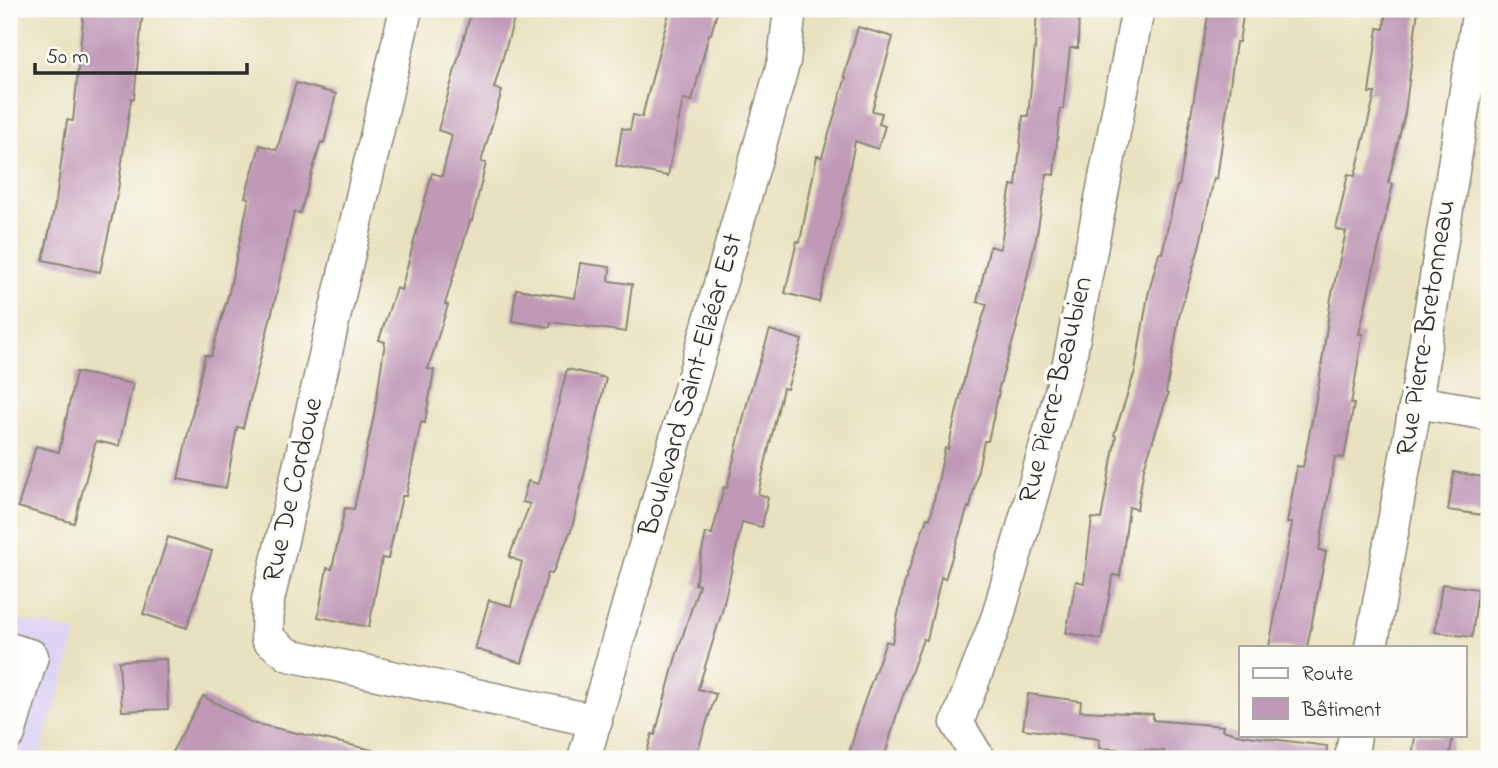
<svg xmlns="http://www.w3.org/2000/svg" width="1498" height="768" viewBox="0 0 1498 768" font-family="'Indie Flower',sans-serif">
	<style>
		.built { fill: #ded5f5 }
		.building { fill: #c099b7 }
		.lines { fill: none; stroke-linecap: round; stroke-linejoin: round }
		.minor-casing { stroke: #8a8676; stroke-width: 35 }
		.minor { stroke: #fff; stroke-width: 32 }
		.labels { text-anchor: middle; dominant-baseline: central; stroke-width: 7; stroke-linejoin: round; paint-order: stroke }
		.street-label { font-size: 28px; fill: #2b2b2b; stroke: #fdfcf7 }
	</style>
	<rect width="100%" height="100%" fill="#fdfcf7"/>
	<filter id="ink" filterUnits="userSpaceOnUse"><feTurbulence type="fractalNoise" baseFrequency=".0143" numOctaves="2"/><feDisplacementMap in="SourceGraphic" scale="14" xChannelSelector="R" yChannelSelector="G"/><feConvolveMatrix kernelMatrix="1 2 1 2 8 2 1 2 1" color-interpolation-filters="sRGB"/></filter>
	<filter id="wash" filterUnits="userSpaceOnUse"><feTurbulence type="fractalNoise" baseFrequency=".00686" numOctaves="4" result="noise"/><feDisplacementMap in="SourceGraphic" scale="28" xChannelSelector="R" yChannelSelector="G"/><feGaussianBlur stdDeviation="1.57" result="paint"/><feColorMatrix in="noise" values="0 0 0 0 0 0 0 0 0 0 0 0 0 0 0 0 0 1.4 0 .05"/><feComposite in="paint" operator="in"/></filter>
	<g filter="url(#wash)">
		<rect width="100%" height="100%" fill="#e9e2c0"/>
		<!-- built -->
		<polygon class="built" points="9,618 78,633 39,759 9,759"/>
		<g id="blocks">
			<!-- building -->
			<g class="building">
				<polygon points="84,9 143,9 134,99 131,98 118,190 100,272 43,260 56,200 67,120 73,121"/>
				<polygon points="472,9 517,9 494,88 502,91 481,162 486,163 472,221 470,221 445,304 448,305 428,369 434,370 425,423 421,422 406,496 402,496 388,559 382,558 369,627 318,617 327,568 332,569 345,508 354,509 374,415 385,342 379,340 396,288 401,290 432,173 442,176 452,135 438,130"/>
				<polygon points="670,9 718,9 711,34 709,34 692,101 683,99 668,176 616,166 622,128 630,130 633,115 642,117"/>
				<polygon points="1037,9 1079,9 1078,48 1070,48 1063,109 1060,109 1054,175 1047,174 1037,234 1016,327 1017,327 998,391 999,392 988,441 984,441 970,508 968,507 945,579 941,577 927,640 923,639 898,710 884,759 869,759 849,754 862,708 886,641 892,643 905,581 927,518 930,519 945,448 948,449 967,367 987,304 977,302 990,246 1000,249 1011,185 1016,186 1023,116 1028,116 1035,47"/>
				<polygon points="1209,9 1244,9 1239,42 1236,42 1217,179 1214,178 1199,248 1180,312 1166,393 1168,394 1144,468 1137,509 1129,507 1120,576 1113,575 1101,639 1066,633 1076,581 1084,583 1092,518 1101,519 1116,436 1114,435 1135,371 1148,295 1159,253 1162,253 1177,186 1179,186"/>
				<polygon points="1386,9 1418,9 1405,113 1388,183 1393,184 1359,334 1363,334 1351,404 1354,404 1344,458 1335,457 1319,550 1326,552 1307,647 1269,647 1292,523 1287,523 1297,466 1303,467 1319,383 1331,298 1346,232 1336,229 1348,174 1355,176 1375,93 1369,93 1378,28 1384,29"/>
				<polygon points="858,27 893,37 872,111 882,113 879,124 885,126 878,149 855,141 841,214 819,302 785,293 797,241 800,242 817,156 822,157 846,77 844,76"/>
				<polygon points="296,83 336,94 324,143 321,142 300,213 294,212 277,292 243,428 237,427 226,488 178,479 205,355 211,356 229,292 249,198 245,197 260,145 277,150"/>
				<polygon points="580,263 610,267 609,281 632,284 626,332 551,322 550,327 512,321 516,289 575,298"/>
				<polygon points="770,330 802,340 787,389 783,388 758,494 768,497 762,527 742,522 722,612 698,689 716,694 695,759 645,759 652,734 655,735 675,660 699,585 695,584 706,533 712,534 724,487 727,488 749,395"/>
				<polygon points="567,369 606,378 572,528 552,574 548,573 522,663 475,649 489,600 511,606 522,562 509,557 530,504 522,502 528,481 538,484"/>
				<polygon points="76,372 133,384 119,446 96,441 74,523 18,507 36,446 59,452"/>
				<polygon points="1454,472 1489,478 1489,516 1448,510"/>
				<polygon points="168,537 212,551 187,628 143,614"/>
				<polygon points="1442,584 1478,589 1472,637 1435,632"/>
				<polygon points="166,659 168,709 122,711 119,661"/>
				<polygon points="1028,694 1081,701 1080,711 1153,714 1153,720 1223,726 1222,730 1241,735 1327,746 1326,759 1193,759 1164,756 1164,751 1099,748 1099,739 1023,729"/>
				<polygon points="203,696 253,723 373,750 372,759 184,759 172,752"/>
				<polygon points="1415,735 1453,735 1449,759 1412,759"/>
			</g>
		</g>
	</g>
	<g filter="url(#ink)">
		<use href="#blocks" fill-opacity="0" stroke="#8a8676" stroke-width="2"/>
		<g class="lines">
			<!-- minor casing -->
			<g class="minor-casing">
				<g id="minor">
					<polyline points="406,9 268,600 267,638 289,655 596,721"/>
					<polyline points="1416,402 1489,414"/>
					<polyline points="1371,647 1416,402 1479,9"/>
					<polyline points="9,649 32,656 9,734"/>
					<polyline points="584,759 784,61 790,9"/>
					<polyline points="979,759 957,723 998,616 1069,363 1138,9"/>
					<polyline points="1351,759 1355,735"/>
				</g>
			</g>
			<!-- minor -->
			<use href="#minor" class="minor"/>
		</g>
	</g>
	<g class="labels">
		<!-- street labels -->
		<g class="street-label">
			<text transform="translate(1427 328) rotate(-81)">Rue Pierre-Bretonneau</text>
			<text transform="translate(692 385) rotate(-74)">Boulevard Saint-Elzéar Est</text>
			<text transform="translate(1057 390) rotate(-76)">Rue Pierre-Beaubien</text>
			<text transform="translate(294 490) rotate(-77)">Rue De Cordoue</text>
		</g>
	</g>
	<!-- margin -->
	<rect width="1498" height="768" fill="none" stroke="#fdfcf7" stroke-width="35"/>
	<!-- legend -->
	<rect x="1239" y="646" width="228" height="91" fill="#fdfcf7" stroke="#a9a8a5" stroke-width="2"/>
	<rect x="1253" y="668" width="35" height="10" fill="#ffffff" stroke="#a9a8a5" stroke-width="2"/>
	<text x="1302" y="680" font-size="21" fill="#2b2b2b">Route</text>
	<rect x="1253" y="698" width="35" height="21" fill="#c099b7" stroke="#a9a8a5" stroke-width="2"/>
	<text x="1302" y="716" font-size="21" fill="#2b2b2b">Bâtiment</text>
	<!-- scale -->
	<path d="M35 63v10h212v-10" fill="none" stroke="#2b2b2b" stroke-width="3.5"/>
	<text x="46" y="63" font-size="21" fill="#2b2b2b" stroke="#fdfcf7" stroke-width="5" paint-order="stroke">50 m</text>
</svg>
